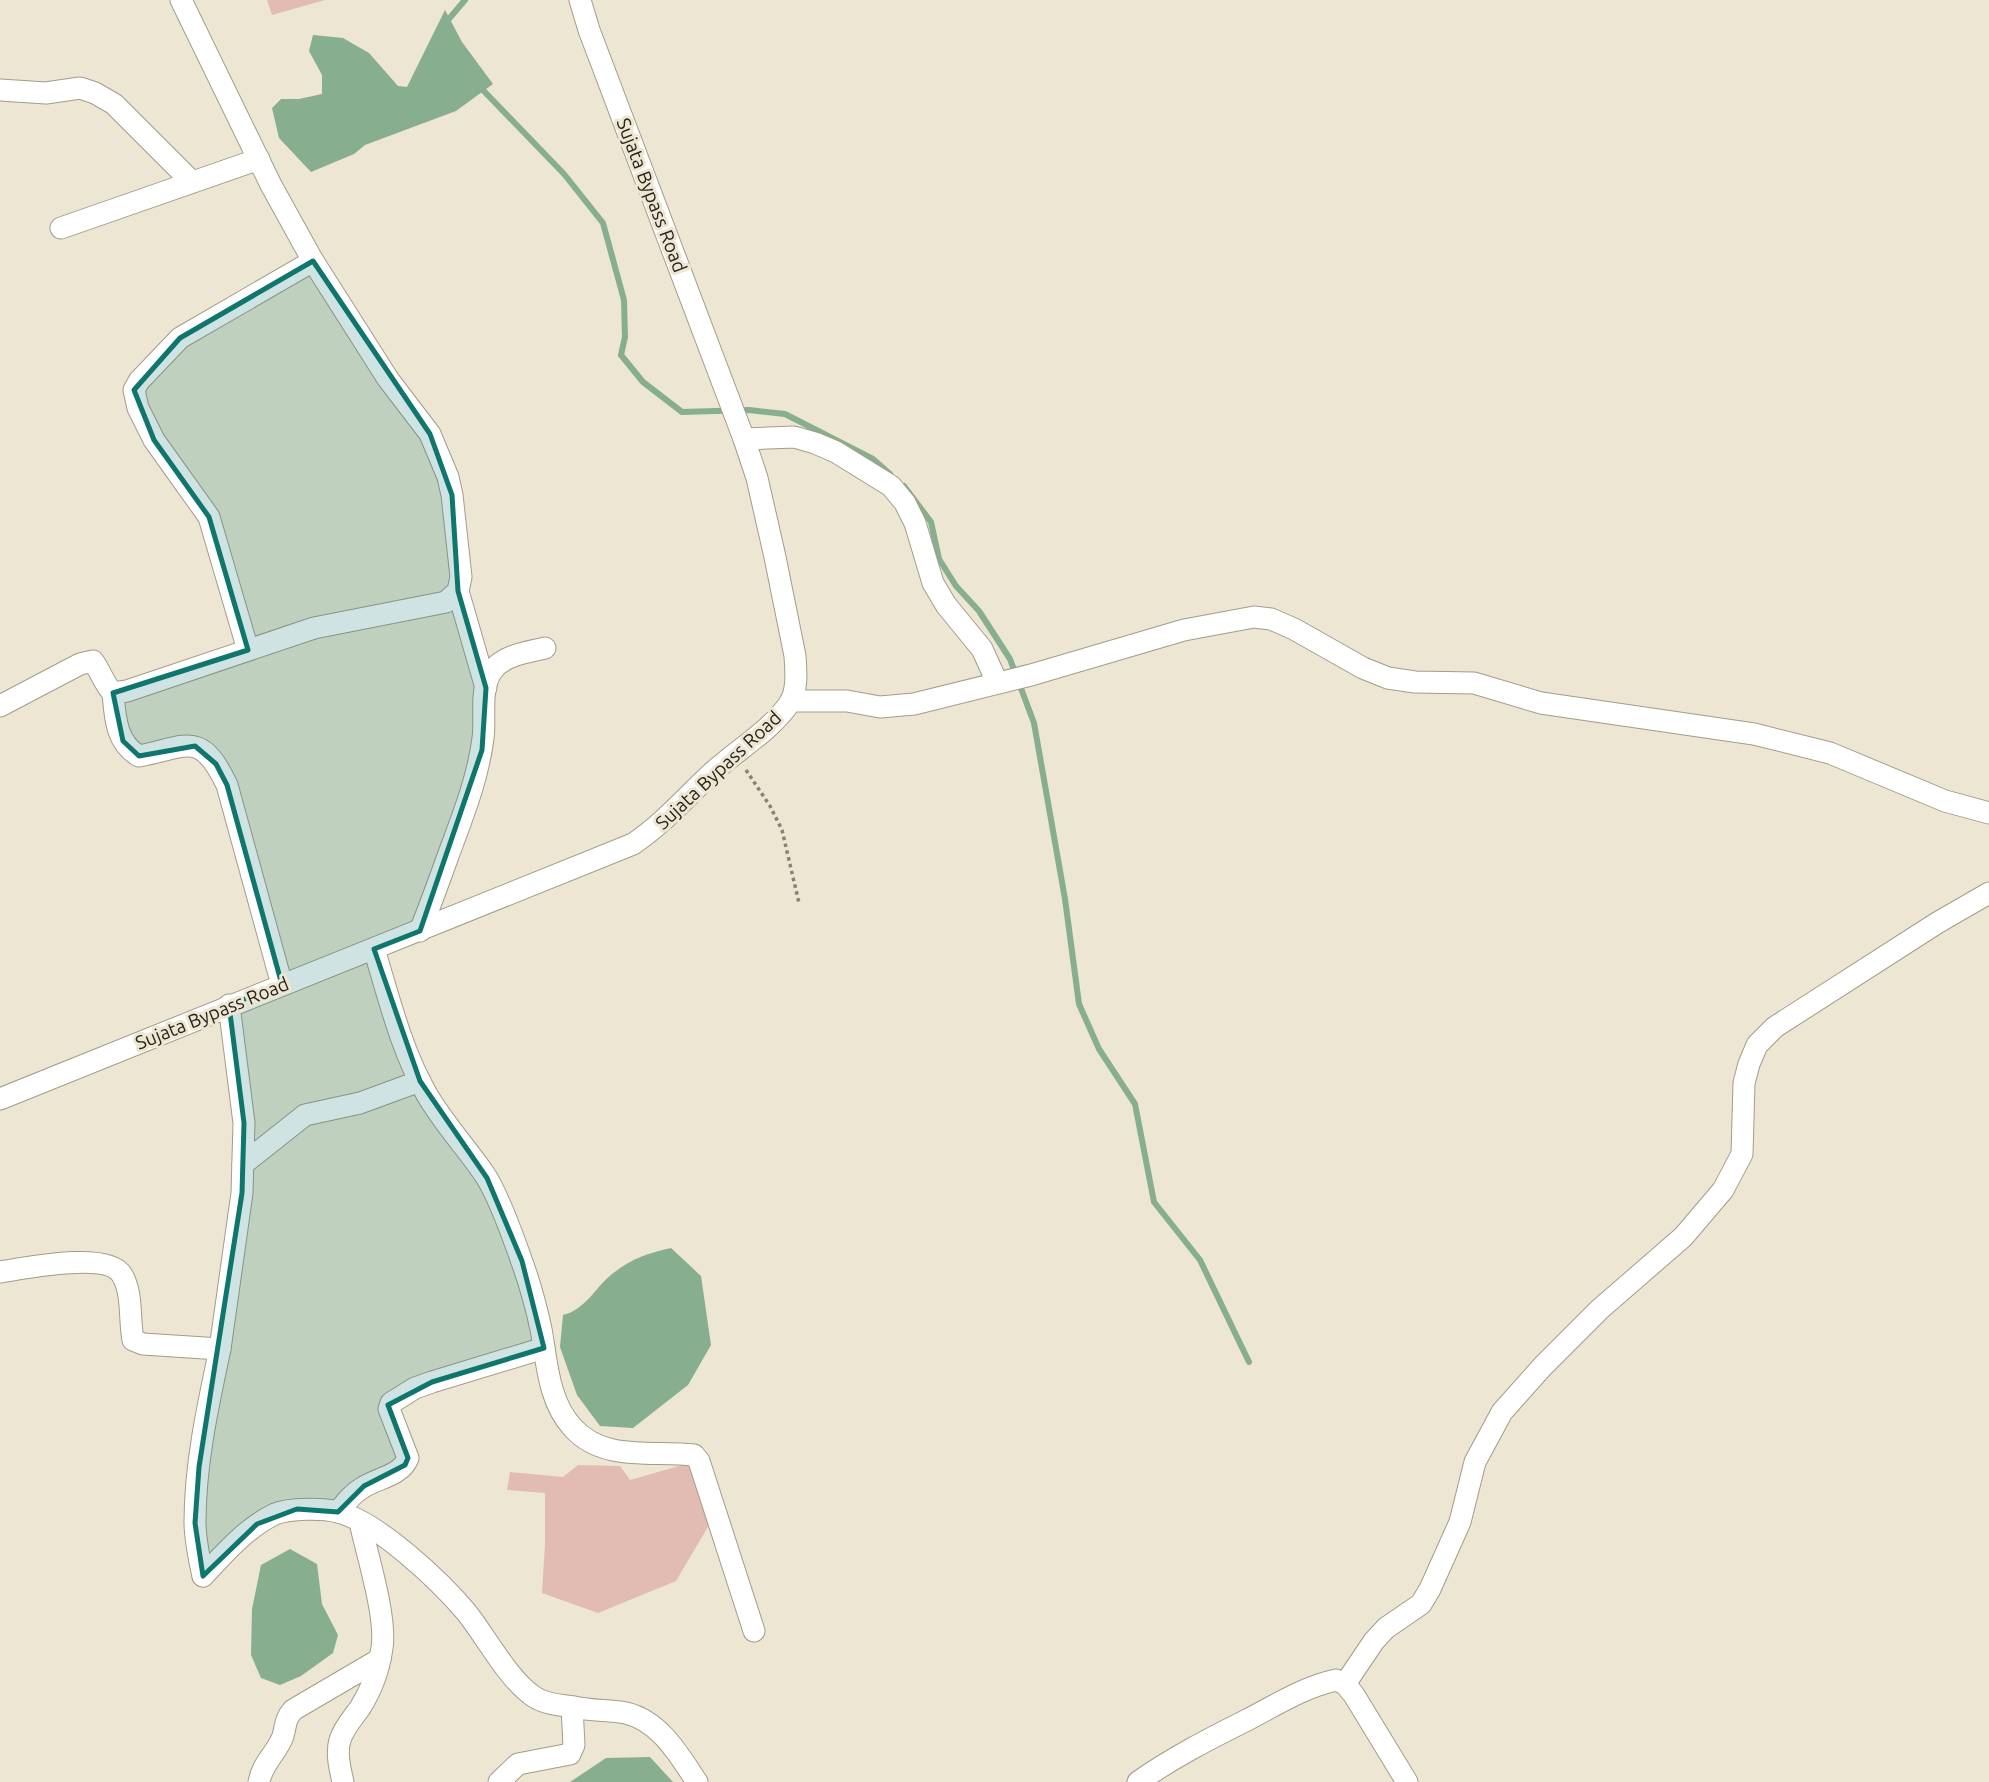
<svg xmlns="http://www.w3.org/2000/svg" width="1989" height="1782" viewBox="0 0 1989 1782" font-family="Ubuntu,sans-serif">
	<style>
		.green { fill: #e2bbb2 }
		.water { fill: #87ae8e }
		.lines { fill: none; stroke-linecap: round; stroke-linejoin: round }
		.stream { stroke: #87ae8e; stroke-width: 6 }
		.minor-casing { stroke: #a39c89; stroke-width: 23 }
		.path { stroke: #878275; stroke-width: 3.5; stroke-dasharray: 3.5 3.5; stroke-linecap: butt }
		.minor { stroke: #fff; stroke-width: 21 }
		.marked { fill: #0f766e; fill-opacity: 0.2; stroke: #0f766e; stroke-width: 5; stroke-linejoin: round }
		.labels { text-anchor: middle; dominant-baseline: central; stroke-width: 6; stroke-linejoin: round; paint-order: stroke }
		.street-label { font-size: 19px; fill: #26231c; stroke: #ede6d2 }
	</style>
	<rect width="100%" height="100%" fill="#ede6d2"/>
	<!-- green -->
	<g class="green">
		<polygon points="267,0 325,0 272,15"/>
		<polygon points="693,1462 712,1520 676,1581 598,1613 542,1593 545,1544 545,1493 507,1490 510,1472 563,1477 578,1465 620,1466 630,1480"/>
	</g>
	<!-- water -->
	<g class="water">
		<polygon points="445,10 462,42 493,84 456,111 365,145 354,154 311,172 279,138 272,108 281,99 299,99 322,94 322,75 309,51 313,35 343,38 369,53 398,86 407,87"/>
		<path d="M671 1248 701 1276 711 1345 688 1385 633 1428 600 1426 577 1395 560 1347 563 1315C585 1310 595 1288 612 1274 633 1258 646 1254 671 1248Z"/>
		<polygon points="290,1549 317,1564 322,1604 338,1635 333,1653 301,1676 280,1685 261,1678 251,1655 252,1609 261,1565"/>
		<polygon points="650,1757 673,1782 570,1782 606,1758"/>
	</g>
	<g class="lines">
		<!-- stream -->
		<g class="stream">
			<polyline points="448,23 448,20 465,0"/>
			<polyline points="479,86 564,174 603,223 624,300 625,337 621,355 643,382 682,412 749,410 785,414 873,459 890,474"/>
			<polyline points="904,486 931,522 939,559 956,586 979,611 1010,659 1034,723 1065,899 1079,1004 1099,1049 1135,1104 1154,1202 1200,1260 1249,1362"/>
		</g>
		<!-- minor casing -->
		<g class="minor-casing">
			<g id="minor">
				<polyline points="0,90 46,93 80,88 95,93 114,104 192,182"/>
				<polyline points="61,228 259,159"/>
				<polyline points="744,439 794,437 815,443 836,452 891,486 905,503 915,523 933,583 946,605 982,649 997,682"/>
				<polyline points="458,591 486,688"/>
				<polyline points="248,650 209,517 154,440 138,408 134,390 139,381 180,338 313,261"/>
				<path d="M113 693C115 717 116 743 139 756 187 747 200 729 227 785L282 985"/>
				<polyline points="791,701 847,701 880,707 914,704 1031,675 1184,630 1254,617 1271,619 1294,629 1363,668 1388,678 1415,682 1474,683 1541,703 1754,734 1830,753 1945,801 1989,813"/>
				<path d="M0 706 80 664 93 661C101 672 104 684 113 693L127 691 314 628 446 602 458 591 461 577 452 495 448 477 430 434 388 379 313 261 271 185 181 0"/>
				<path d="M420 931C430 906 439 881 448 856 462 818 478 779 483 738 486 717 479 689 492 671 503 655 528 652 545 648"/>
				<path d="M374 949C389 998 401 1049 426 1093 443 1123 466 1147 485 1175 498 1195 514 1239 522 1262 530 1284 536 1306 541 1329 547 1362 548 1401 573 1428 604 1462 653 1450 694 1455L699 1461 754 1631"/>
				<path d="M0 1099 633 844C663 824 686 797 713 772 737 750 770 731 789 704 798 691 796 671 795 656L775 557 757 478 744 439 589 30 580 0"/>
				<polyline points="243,1164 305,1115 360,1103 420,1081"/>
				<path d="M0 1272C26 1268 108 1251 122 1275 133 1293 129 1320 133 1340L143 1344 220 1349C208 1405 195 1464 195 1522 195 1540 199 1558 203 1576"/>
				<polyline points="220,1349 242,1193 244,1123 229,1005"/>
				<path d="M338 1512C346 1502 352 1494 362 1488 377 1478 401 1476 408 1458L389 1409 391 1403 415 1388 432 1382 544 1348"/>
				<path d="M203 1576C225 1553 246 1528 275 1514 290 1508 323 1508 338 1512 378 1522 441 1582 467 1613 486 1637 508 1679 533 1696 544 1704 560 1705 574 1707 591 1711 609 1710 626 1713 660 1721 679 1755 697 1782"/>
				<polyline points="1345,1684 1374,1641 1386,1628 1421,1604 1430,1589 1460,1522 1475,1462 1502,1412 1543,1366 1600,1309 1683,1237 1723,1190 1742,1154 1744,1083 1749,1064 1757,1045 1775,1027 1937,923 1989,893"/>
				<path d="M259 1782C262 1763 277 1753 283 1736 286 1725 285 1719 293 1710L380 1659"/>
				<path d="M343 1782C340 1769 336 1753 340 1740 344 1727 353 1718 360 1708 372 1689 379 1670 382 1648 387 1617 367 1555 360 1522"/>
				<polyline points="499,1782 518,1764 570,1754 574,1745 572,1707"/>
				<path d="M1138 1782C1172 1758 1209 1739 1247 1720 1276 1705 1304 1687 1336 1680L1345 1684 1354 1695 1407 1782"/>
			</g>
		</g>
		<!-- path -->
		<polyline class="path" points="746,770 770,806 782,830 799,903"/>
		<!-- minor -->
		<use href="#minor" class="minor"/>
	</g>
	<!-- marked area -->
	<path class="marked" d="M313 261 430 434 452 495 458 591 486 688 482 750 420 931 374 949 420 1081 487 1178 522 1261 544 1348 432 1382 388 1405 408 1458 405 1465 364 1486 338 1512 297 1509 257 1524 203 1576 195 1523 199 1467 242 1193 244 1123 229 1005 282 985 227 785 216 764 195 746 139 756 123 741 113 693 248 650 209 517 154 440 134 390 180 338Z"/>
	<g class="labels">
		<!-- street labels -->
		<g class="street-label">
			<text transform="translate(652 195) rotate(69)">Sujata Bypass Road</text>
			<text transform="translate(718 770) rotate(-43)">Sujata Bypass Road</text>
			<text transform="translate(212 1013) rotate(-22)">Sujata Bypass Road</text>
		</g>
	</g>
</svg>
